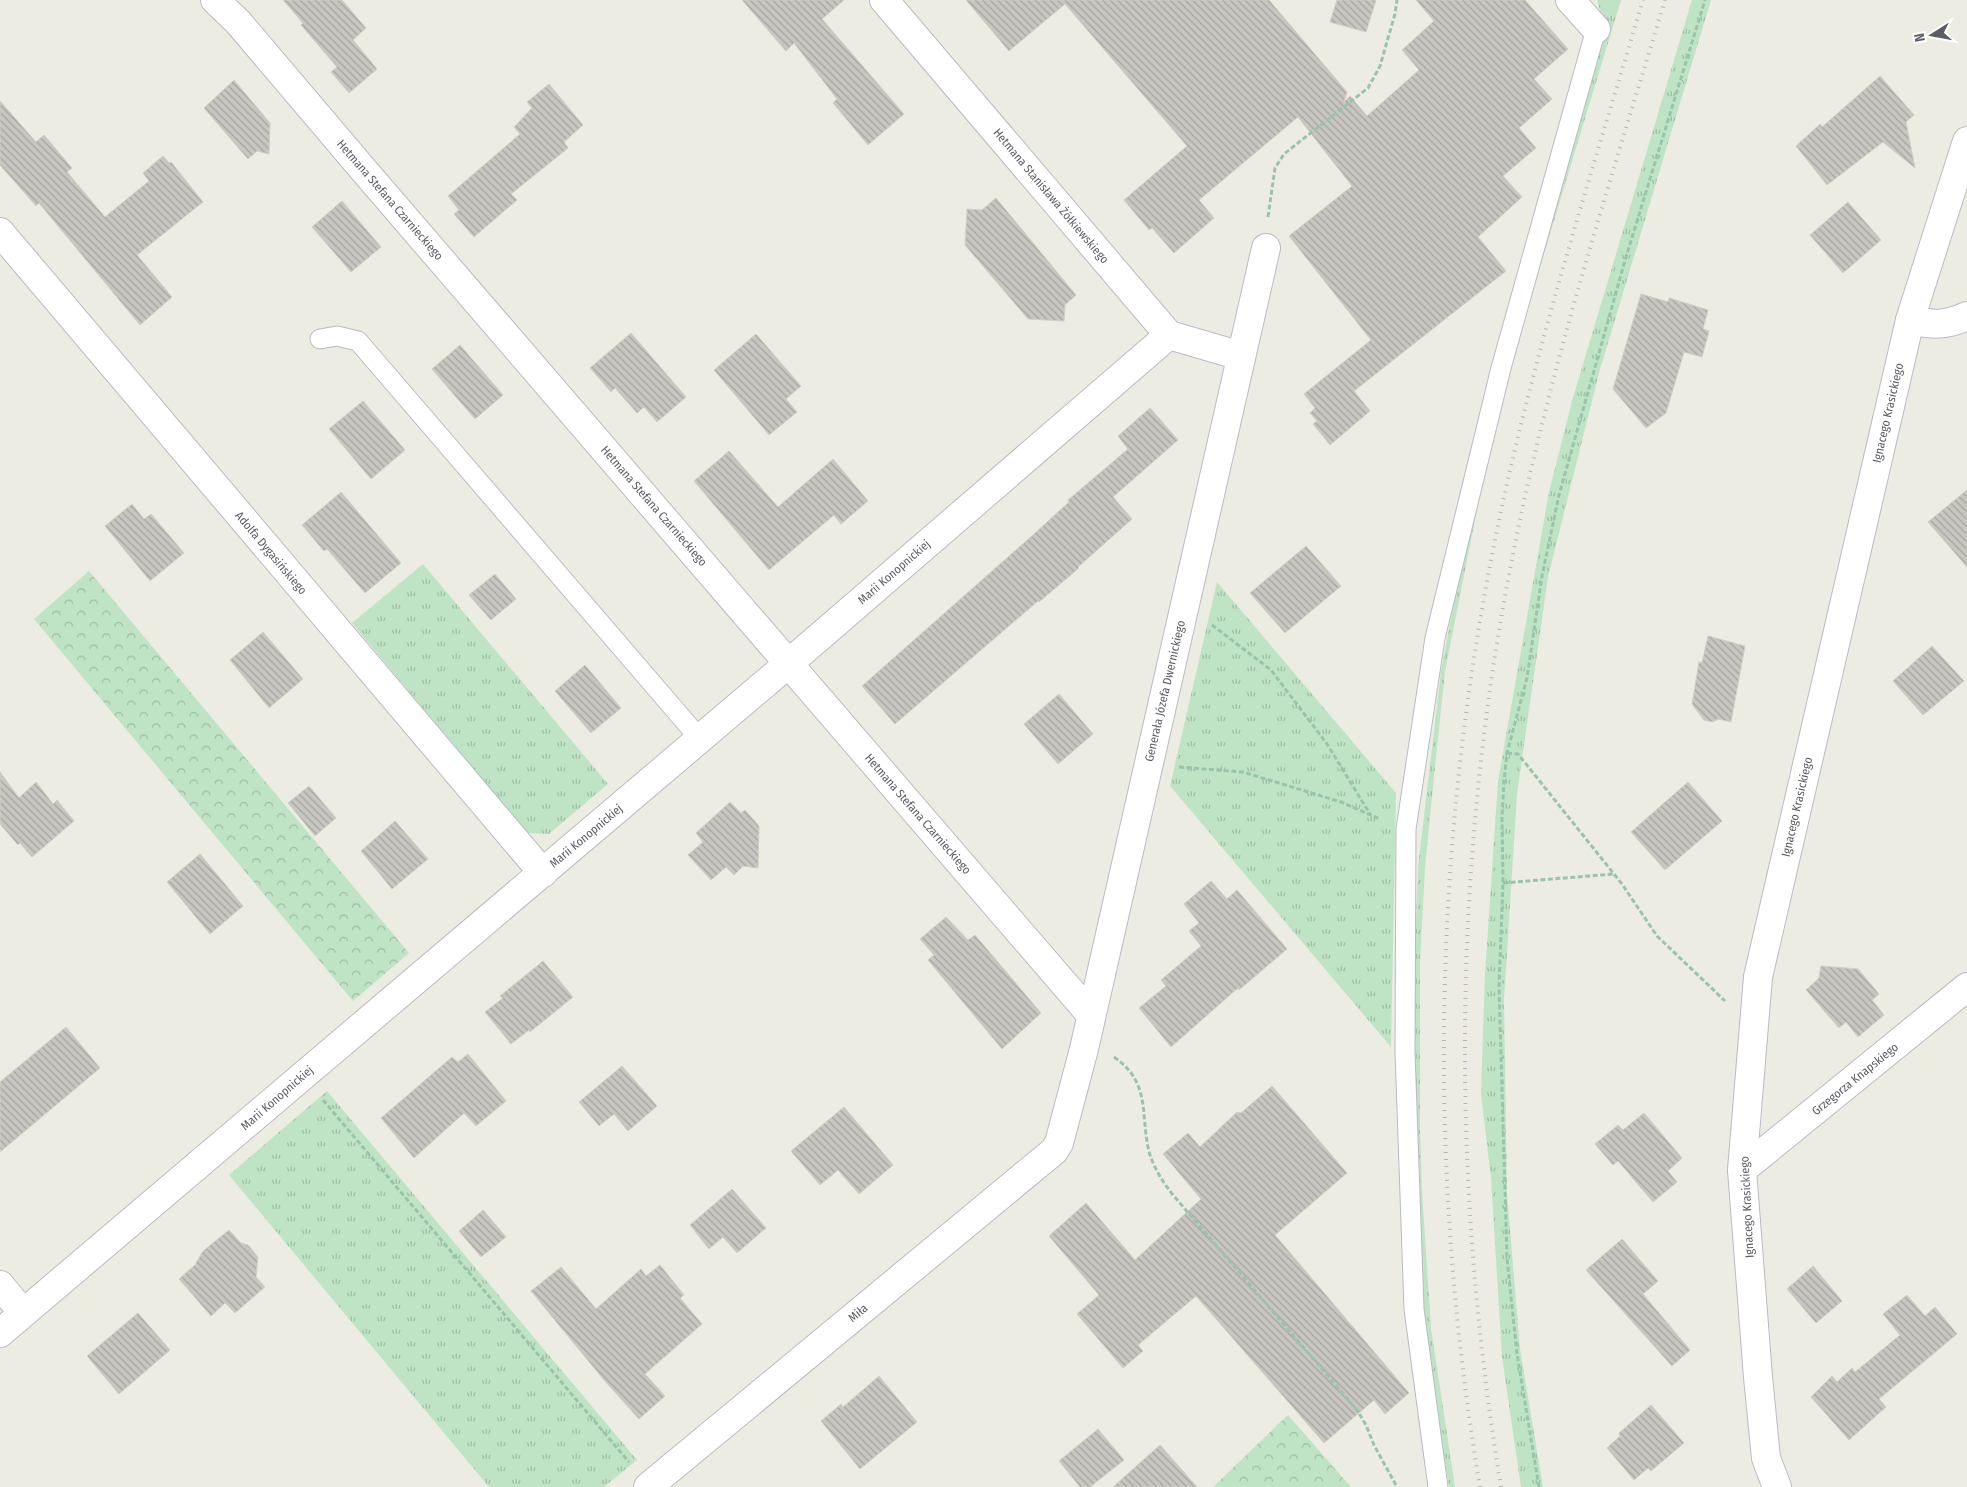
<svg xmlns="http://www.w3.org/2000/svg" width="1967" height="1487" viewBox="0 0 1967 1487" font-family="'Fira Sans Condensed',sans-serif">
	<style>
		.grass { fill: url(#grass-tufts) }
		.forest { fill: url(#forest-crowns) }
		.building { fill: url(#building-back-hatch); stroke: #d1cfc1 }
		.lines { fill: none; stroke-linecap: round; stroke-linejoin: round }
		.lane-casing { stroke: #babbc1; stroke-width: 21 }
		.street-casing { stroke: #babbc1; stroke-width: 30 }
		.path { stroke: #99c4ac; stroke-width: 3; stroke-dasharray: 5 2.5; stroke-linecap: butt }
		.lane { stroke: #fff; stroke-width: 19 }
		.street { stroke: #fff; stroke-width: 28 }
		.rail { stroke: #b3b4b4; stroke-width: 4; stroke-dasharray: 1 6; stroke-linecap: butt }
		.labels { text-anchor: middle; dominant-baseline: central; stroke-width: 5; stroke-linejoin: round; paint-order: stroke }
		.street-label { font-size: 12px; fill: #5b5d63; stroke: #fff }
	</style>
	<defs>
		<pattern id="grass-tufts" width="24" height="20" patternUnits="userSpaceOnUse" patternTransform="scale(1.25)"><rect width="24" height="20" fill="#bfe4c5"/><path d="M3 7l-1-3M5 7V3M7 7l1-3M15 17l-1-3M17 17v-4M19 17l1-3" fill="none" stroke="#9ebca4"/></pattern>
		<pattern id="forest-crowns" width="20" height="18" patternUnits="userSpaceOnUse" patternTransform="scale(1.25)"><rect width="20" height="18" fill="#bfe4c5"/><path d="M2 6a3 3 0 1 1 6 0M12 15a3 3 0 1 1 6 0" fill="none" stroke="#9ebca4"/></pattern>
		<pattern id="building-back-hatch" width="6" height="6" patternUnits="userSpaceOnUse" patternTransform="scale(1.25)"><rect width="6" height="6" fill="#c8c6c0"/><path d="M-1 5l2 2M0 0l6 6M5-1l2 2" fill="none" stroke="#a5a4a0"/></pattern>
	</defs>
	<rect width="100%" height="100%" fill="#edece2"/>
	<!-- grass -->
	<g class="grass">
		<polygon points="1597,0 1621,0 1533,290 1507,384 1483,479 1445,672 1435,767 1425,868 1420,962 1420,1129 1422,1191 1431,1328 1455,1487 1449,1487 1424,1331 1420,1262 1414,1062 1414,976 1418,867 1441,671 1460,570 1530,288 1606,30"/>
		<polygon points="1692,0 1711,0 1599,373 1548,577 1517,794 1504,1000 1507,1193 1520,1349 1543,1487 1521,1487 1502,1357 1491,1178 1481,1094 1485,973 1498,781 1549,492 1572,401"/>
		<polygon points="423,564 608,784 549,834 527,833 352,623"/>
		<polygon points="1217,582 1396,793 1391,1047 1170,786"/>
		<polygon points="327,1091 637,1460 604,1487 489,1487 229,1175"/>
	</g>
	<!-- forest -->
	<g class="forest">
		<polygon points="89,571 409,953 353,1001 34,619"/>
		<polygon points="1288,1415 1351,1487 1212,1487 1213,1487"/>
	</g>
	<!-- building -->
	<g class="building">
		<polygon points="283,0 342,0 366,28 353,40 377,69 349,93 331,72 337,67 301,25 303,23"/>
		<polygon points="742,0 844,0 822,19 904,114 868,145 833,103 837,99 794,43 786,51"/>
		<polygon points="966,0 1269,0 1347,92 1344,102 1350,96 1367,116 1419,70 1402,50 1434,21 1416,0 1525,0 1568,49 1534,79 1552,99 1519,128 1536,148 1503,176 1522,197 1478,237 1506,271 1354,391 1370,411 1330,445 1313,424 1317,421 1310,413 1315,408 1304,394 1371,340 1289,236 1352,186 1298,117 1199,200 1214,218 1174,253 1152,228 1149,230 1124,200 1187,146 1065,4 1009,51"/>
		<polygon points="1337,0 1376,0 1366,32 1330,22"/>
		<polygon points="1880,76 1914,115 1906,122 1915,168 1883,142 1827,185 1796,146 1820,124 1822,127"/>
		<polygon points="234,80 270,123 269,154 257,151 248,159 204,108"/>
		<polygon points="549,84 583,125 564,142 568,148 511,194 517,200 474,237 454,214 459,210 448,196 520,134 514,127 532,108 527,102"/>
		<polygon points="0,101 36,142 44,135 72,168 67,172 105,217 149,181 143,173 163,156 169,163 171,162 203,202 137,255 172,297 140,325 39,203 36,206 0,165"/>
		<polygon points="996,198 1076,295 1065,305 1064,321 1028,319 965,245 967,209 982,210"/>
		<polygon points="342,201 381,247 351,272 312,227"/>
		<polygon points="1848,202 1881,240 1843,273 1810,235"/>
		<polygon points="1641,294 1668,302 1669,298 1708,310 1703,329 1709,331 1702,357 1684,352 1666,413 1646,428 1613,389"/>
		<polygon points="631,333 686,397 657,422 644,407 637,413 615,388 611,392 590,368"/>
		<polygon points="756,334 801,386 786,399 797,412 769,435 714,370"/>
		<polygon points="460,345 503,395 475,419 432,369"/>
		<polygon points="363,401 405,450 371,479 329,429"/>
		<polygon points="1150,408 1178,440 1113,497 1132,519 1078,567 1079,568 1039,602 1038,601 895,724 862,686 1034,534 1069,502 1068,500 1128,449 1118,436"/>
		<polygon points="729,451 778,507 833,459 868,501 841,524 834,515 769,570 694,481"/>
		<polygon points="1967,490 1967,567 1928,522"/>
		<polygon points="341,492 401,563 365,593 327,549 324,551 302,525"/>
		<polygon points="132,504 144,519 151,514 184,553 150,581 105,526"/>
		<polygon points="1306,546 1341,586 1285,633 1250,593"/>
		<polygon points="495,574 516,599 491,620 469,595"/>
		<polygon points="263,632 303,679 269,708 230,660"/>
		<polygon points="1708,636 1745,646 1731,722 1718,719 1713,722 1704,720 1692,704 1699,662 1702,663"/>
		<polygon points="1932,646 1964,681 1923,715 1893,681"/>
		<polygon points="585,665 621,708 591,733 555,691"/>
		<polygon points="1059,694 1093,734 1058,764 1024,724"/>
		<polygon points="0,772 19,798 36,782 53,804 57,800 74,821 32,857 20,843 18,845 0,824"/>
		<polygon points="1688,782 1722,821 1665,870 1631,832"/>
		<polygon points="309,786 336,818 315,836 288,803"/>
		<polygon points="730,802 741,813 745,810 759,826 758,868 743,866 734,875 726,867 711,880 688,855 703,842 696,833"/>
		<polygon points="395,821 428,859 392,889 361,851"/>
		<polygon points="200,854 243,906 210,934 167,882"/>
		<polygon points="1211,881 1227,899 1237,890 1287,949 1239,990 1238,988 1171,1047 1139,1008 1166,986 1161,980 1201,946 1189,931 1199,923 1184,904"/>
		<polygon points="946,917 968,940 975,935 1041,1013 1002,1049 928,960 934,955 920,939"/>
		<polygon points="543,961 573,997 530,1032 529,1030 511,1044 485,1012 503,998 500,996"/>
		<polygon points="1821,966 1858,969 1879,994 1872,1000 1884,1015 1858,1037 1846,1022 1839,1028 1806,990 1819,978"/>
		<polygon points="66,1027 100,1068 0,1152 0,1082"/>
		<polygon points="468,1054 506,1101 476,1126 464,1113 414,1158 381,1118 452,1057 458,1062"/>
		<polygon points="622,1066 657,1106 628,1131 614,1114 599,1126 579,1102"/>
		<polygon points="1272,1086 1347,1173 1275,1235 1409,1393 1385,1414 1374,1400 1324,1443 1196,1296 1138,1345 1143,1351 1123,1368 1077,1314 1099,1295 1049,1236 1086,1203 1135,1260 1201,1199 1163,1154 1188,1133 1200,1147 1237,1112 1241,1113"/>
		<polygon points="844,1107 893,1165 859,1194 838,1170 820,1185 791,1151"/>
		<polygon points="1644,1113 1682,1158 1668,1171 1677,1182 1653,1202 1618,1161 1613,1165 1595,1144 1618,1125 1623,1130"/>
		<polygon points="732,1189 766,1228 737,1253 723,1237 709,1249 690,1225"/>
		<polygon points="483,1210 506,1237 481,1257 459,1231"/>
		<polygon points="229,1230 241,1243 248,1245 258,1257 256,1277 265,1287 235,1313 225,1303 211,1316 179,1279 195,1265 203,1251"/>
		<polygon points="1622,1239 1658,1281 1643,1294 1690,1350 1672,1366 1586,1270"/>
		<polygon points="660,1265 684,1295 680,1298 702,1324 645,1374 665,1396 639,1419 604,1380 531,1291 561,1267 596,1309 641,1269 646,1276"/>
		<polygon points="1813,1266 1842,1301 1816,1323 1787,1289"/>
		<polygon points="1907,1295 1925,1316 1935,1307 1957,1334 1879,1399 1886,1407 1849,1440 1811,1397 1832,1376 1837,1382 1852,1368 1855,1372 1900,1335 1883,1314"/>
		<polygon points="138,1313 170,1350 119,1394 87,1356"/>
		<polygon points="879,1376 917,1422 860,1469 821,1421 841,1404 843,1407"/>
		<polygon points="1651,1405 1684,1443 1651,1471 1648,1468 1634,1480 1607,1448 1620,1436 1619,1433"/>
		<polygon points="1098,1429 1124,1460 1090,1487 1080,1487 1059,1461"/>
		<polygon points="1160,1445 1197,1487 1113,1487"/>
	</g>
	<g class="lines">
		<!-- lane casing -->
		<g class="lane-casing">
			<g id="lane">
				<polyline points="320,339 337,336 358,341 700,739"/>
				<polyline points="1438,1487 1414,1309 1405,1052 1406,829 1435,638 1501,368 1596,29"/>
			</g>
		</g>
		<!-- street casing -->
		<g class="street-casing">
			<g id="street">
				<polyline points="215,0 238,22 367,174 1091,1015"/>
				<polyline points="884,0 1169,335 1241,356"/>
				<polyline points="1570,0 1596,29"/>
				<polyline points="0,232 543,873"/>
				<path d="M1910 320C1933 325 1945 326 1967 316"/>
				<polyline points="1742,1170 1967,987"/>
				<polyline points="0,1285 23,1313"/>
				<polyline points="0,1333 788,664 1169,335"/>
				<polyline points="648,1487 1054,1151 1059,1143 1084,1049 1266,248"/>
				<polyline points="1777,1487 1766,1458 1758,1377 1742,1170 1758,977 1910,320 1967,141"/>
			</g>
		</g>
		<!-- path -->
		<g class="path">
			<polyline points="1268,217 1275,168 1284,154 1368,88 1380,66 1395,14 1397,0"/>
			<polyline points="1212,625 1271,670 1327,744 1370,814"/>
			<polyline points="1507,753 1518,754 1622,884 1657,936 1725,1001"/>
			<polyline points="1179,767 1243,772 1341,802 1380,819"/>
			<polyline points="1503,883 1614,874"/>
			<path d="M1114 1057C1153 1084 1139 1117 1150 1155 1155 1170 1163 1182 1173 1195L1357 1410 1366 1425 1374 1445 1397 1487"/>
			<polyline points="323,1100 629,1462"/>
			<polyline points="1539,1487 1517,1354 1507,1258 1499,987 1503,883 1502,817 1504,781 1507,753 1527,678 1542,576 1559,495 1626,257 1705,0"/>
		</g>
		<!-- lane -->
		<use href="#lane" class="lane"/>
		<!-- street -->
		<use href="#street" class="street"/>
		<!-- rail -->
		<g class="rail">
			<path d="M1480 1487C1428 1178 1432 857 1493 550 1530 363 1589 182 1643 0"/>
			<path d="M1501 1487C1450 1178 1452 857 1514 549 1551 363 1610 182 1665 0"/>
		</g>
	</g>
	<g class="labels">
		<!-- street labels -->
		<g class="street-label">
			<text transform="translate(1051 196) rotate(50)">Hetmana Stanisława Żółkiewskiego</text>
			<text transform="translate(390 200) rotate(49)">Hetmana Stefana Czarnieckiego</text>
			<text transform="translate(1888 413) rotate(-77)">Ignacego Krasickiego</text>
			<text transform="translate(654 506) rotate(49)">Hetmana Stefana Czarnieckiego</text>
			<text transform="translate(271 553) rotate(50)">Adolfa Dygasińskiego</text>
			<text transform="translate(894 572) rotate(-41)">Marii Konopnickiej</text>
			<text transform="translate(1165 691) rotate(-77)">Generała Józefa Dwernickiego</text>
			<text transform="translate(1797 807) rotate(-77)">Ignacego Krasickiego</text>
			<text transform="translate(918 814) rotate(49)">Hetmana Stefana Czarnieckiego</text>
			<text transform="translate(586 836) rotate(-40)">Marii Konopnickiej</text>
			<text transform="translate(1855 1079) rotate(-39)">Grzegorza Knapskiego</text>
			<text transform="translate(277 1098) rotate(-41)">Marii Konopnickiej</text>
			<text transform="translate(1747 1207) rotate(-93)">Ignacego Krasickiego</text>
			<text transform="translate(858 1313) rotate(-40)">Miła</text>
		</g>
	</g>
	<!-- north arrow -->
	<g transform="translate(1932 35) rotate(259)" stroke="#ffffff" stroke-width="4" paint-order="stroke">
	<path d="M0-4L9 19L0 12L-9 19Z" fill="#5b5d63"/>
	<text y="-8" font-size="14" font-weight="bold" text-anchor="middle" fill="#5b5d63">N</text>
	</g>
</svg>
